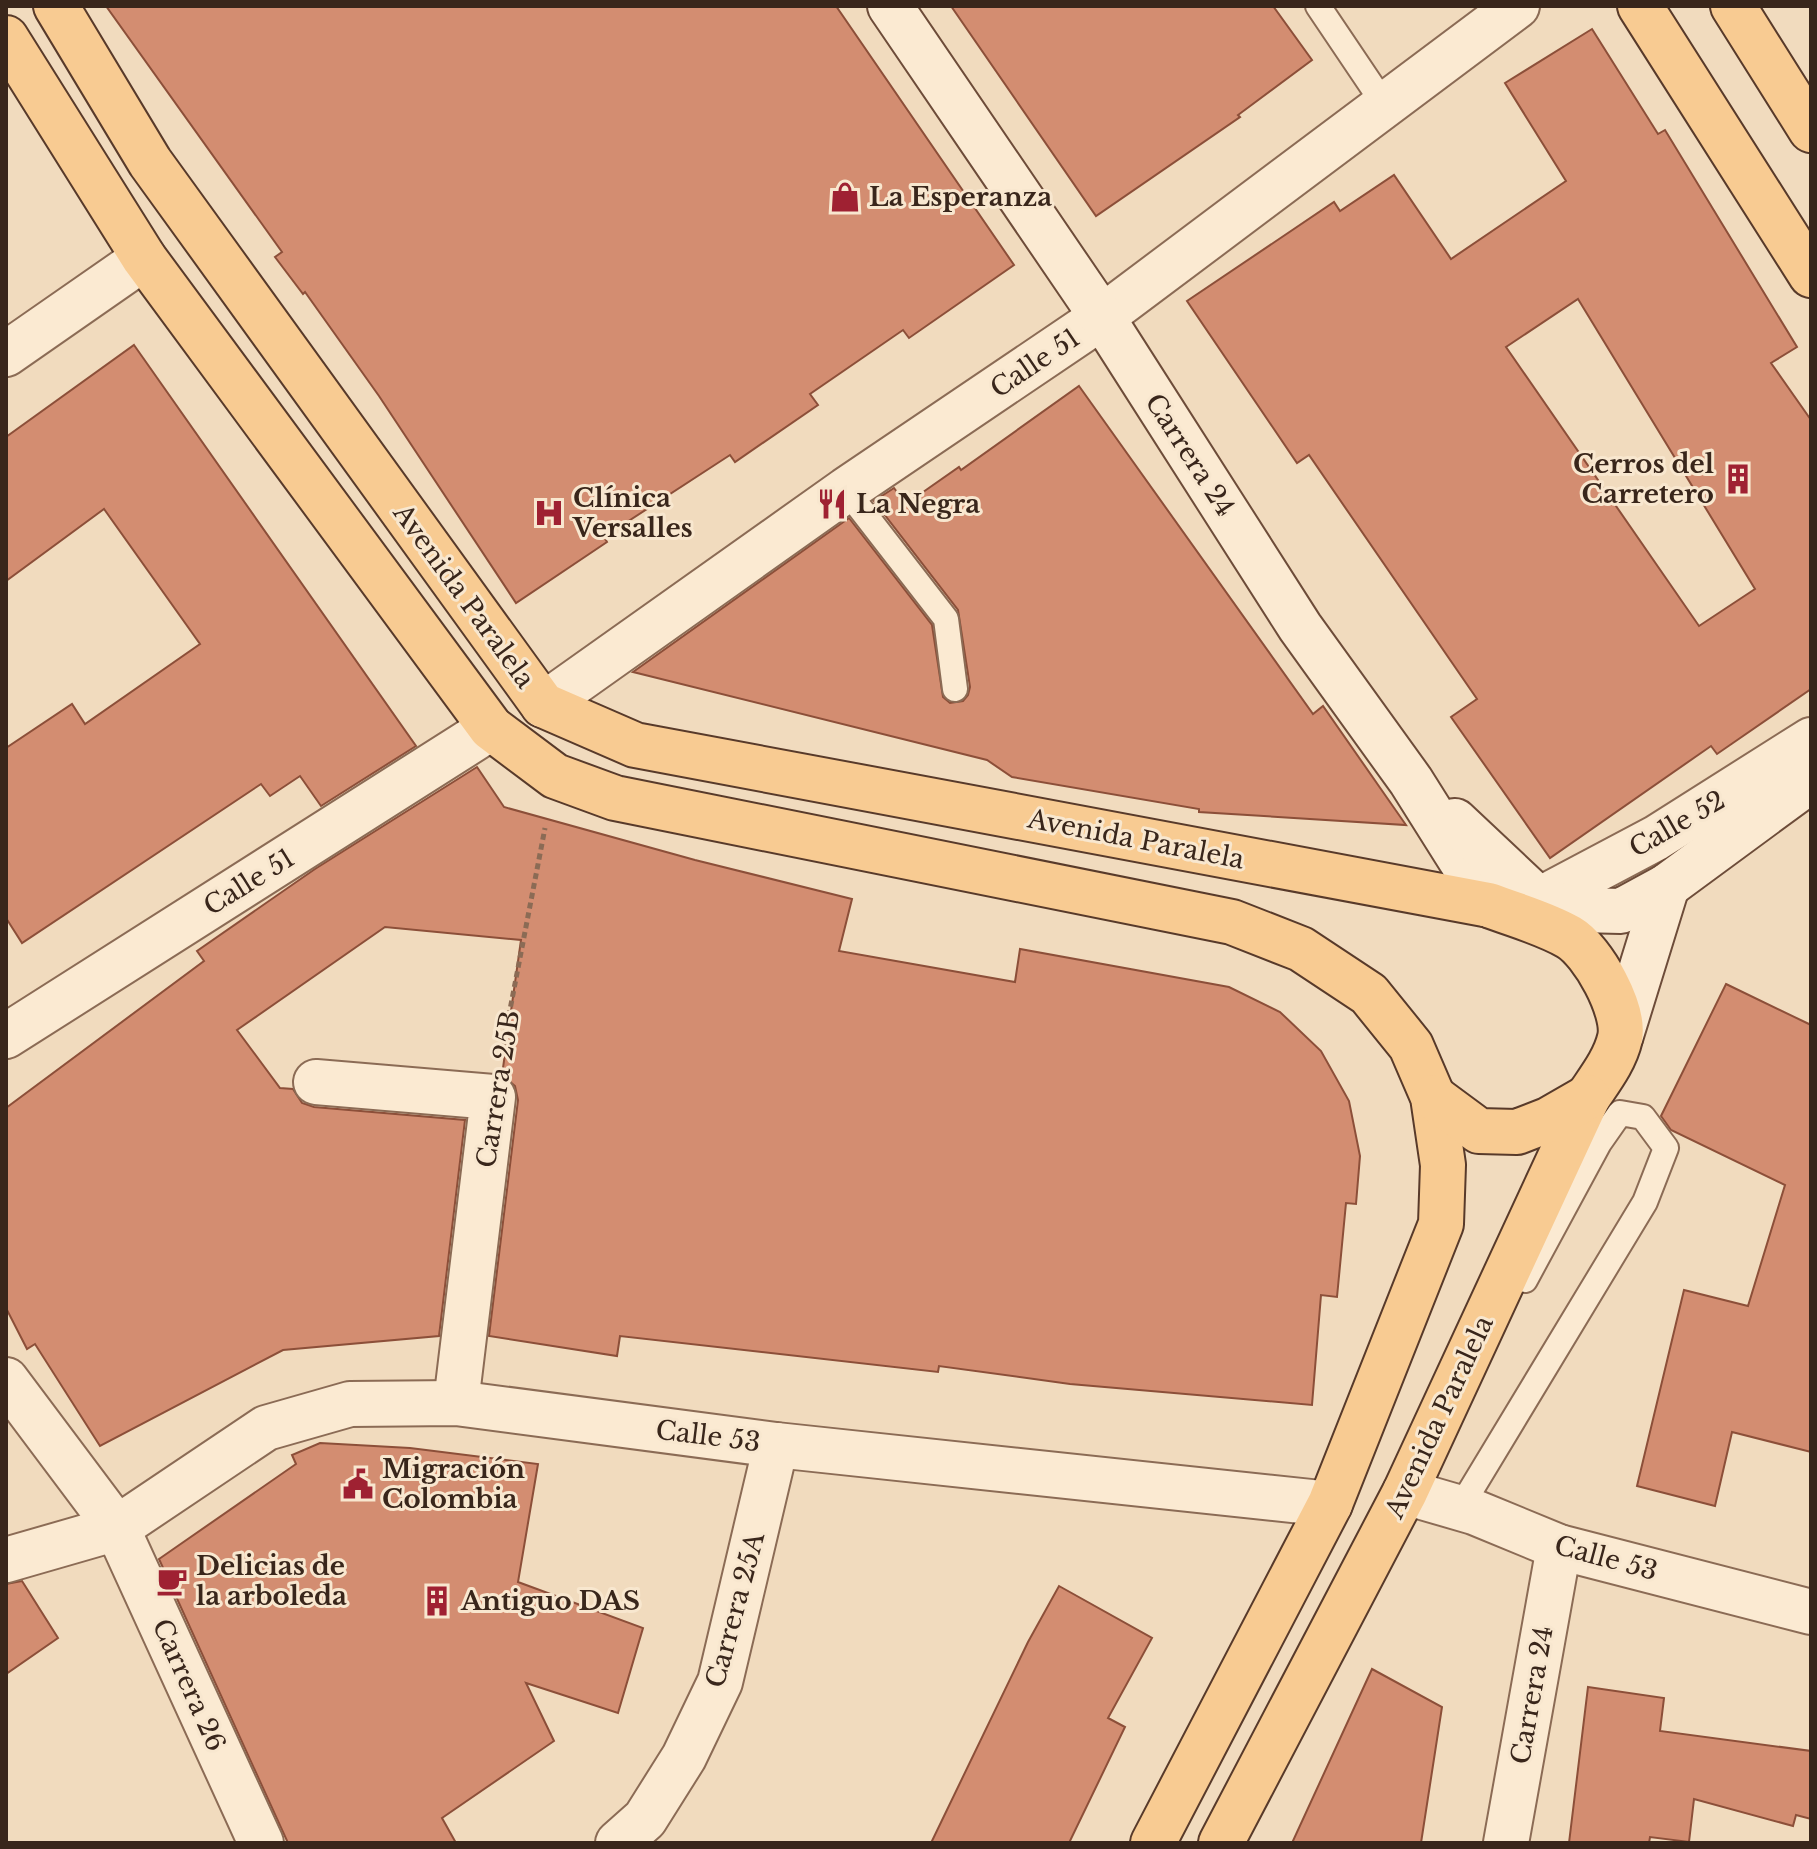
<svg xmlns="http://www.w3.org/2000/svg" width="1817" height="1849" viewBox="0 0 1817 1849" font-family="'Libre Baskerville',serif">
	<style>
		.building { fill: #d38d71; stroke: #8c4f39; stroke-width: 2; fill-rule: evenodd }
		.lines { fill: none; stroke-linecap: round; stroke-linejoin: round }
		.lane-casing { stroke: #8b6b55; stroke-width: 28 }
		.street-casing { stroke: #8b6b55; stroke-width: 48 }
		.secondary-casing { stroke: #6d4c39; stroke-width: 48 }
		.primary-casing { stroke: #583a2a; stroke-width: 48 }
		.path { stroke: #8b6b55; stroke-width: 5; stroke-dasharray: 6 4; stroke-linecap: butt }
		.lane { stroke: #fbead2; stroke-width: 24 }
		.street { stroke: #fbead2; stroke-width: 44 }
		.secondary { stroke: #fbead2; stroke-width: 44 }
		.primary { stroke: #f8cb92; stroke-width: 44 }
		.labels { text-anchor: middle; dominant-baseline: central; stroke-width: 6; stroke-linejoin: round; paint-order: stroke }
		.poi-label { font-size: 26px; font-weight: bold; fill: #39261b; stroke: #f8e7cf; text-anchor: start }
		.street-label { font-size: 26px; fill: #39261b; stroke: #f8e7cf }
	</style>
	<rect width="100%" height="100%" fill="#f1dbbe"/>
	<!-- building -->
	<g class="building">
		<polygon points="106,6 836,6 1014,265 909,338 903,330 810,394 818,405 735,462 730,455 604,537 607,542 516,603 379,396 305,292 303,294 275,257 282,252"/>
		<polygon points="951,6 1273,6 1312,60 1238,115 1240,117 1096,216"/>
		<path d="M1592 29 1658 134 1665 130 1797 347 1771 363 1811 420V689L1717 754 1711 746 1550 858 1451 717 1477 699 1309 455 1297 463 1187 301 1334 202 1340 211 1394 175 1451 259 1566 181 1505 83ZM1578 299 1755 589 1699 626 1506 347Z"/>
		<polygon points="134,345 416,746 321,806 300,776 270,796 261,784 22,943 6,918 6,748 72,704 85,724 200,644 104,509 6,581 6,437"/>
		<polygon points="1079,386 1313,714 1323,706 1406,825 1199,812 1199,809 1012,777 987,760 633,672 849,518 932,625 943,697 950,703 963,701 968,695 970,687 958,610 874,501 894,488 906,504 959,467 961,470"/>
		<polygon points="477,767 504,807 695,860 852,899 839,951 1015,982 1020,949 1229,987 1280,1012 1321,1051 1349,1101 1360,1156 1356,1204 1346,1203 1337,1297 1321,1295 1312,1405 1070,1384 939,1366 938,1372 620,1336 617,1356 489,1336 518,1100 515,1086 502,1075 521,940 385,927 237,1030 280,1088 293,1089 302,1103 314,1107 465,1120 439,1336 283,1350 100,1446 35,1344 27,1349 6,1308 6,1108 204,961 197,951 315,869"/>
		<polygon points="1726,984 1811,1025 1811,1452 1732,1432 1715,1506 1637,1486 1684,1290 1748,1306 1785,1185 1671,1130 1661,1116"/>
		<polygon points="320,1443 410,1448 538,1464 518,1582 643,1628 618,1713 526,1683 554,1741 442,1818 456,1843 288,1843 159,1559 296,1464 292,1455"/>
		<polygon points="22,1581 58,1638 6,1674 6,1584"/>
		<polygon points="1059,1586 1152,1638 1108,1718 1125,1727 1069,1843 931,1843 1028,1642"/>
		<polygon points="1372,1669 1442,1707 1421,1843 1292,1843"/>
		<polygon points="1588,1687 1664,1698 1660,1731 1811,1751 1811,1819 1796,1815 1793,1826 1694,1799 1689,1842 1650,1837 1649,1843 1569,1843"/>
	</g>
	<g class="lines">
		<!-- lane casing -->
		<g class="lane-casing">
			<g id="lane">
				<polyline points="1318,6 1384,104"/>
				<polyline points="846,490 946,619 955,689"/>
				<polyline points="1460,1508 1645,1202 1666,1148 1643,1117 1620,1113 1599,1143 1525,1280"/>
			</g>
		</g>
		<!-- street casing -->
		<g class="street-casing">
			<g id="street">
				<polyline points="6,354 144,258"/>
				<polyline points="543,705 846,490 1102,317 1517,6"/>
				<polyline points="1539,900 1656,838 1811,740"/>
				<polyline points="6,1036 491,728"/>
				<polyline points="316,1082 493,1097 456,1403"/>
				<polyline points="6,1380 117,1528 261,1843"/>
				<polyline points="1405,1492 1474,1512 1559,1547 1811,1612"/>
				<polyline points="6,1560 117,1528 266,1428 350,1404 456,1403 776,1445 1330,1504"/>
				<polyline points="618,1843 645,1819 684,1757 720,1682 776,1445"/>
				<polyline points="1506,1843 1559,1547"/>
			</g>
		</g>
		<!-- secondary casing -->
		<g class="secondary-casing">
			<g id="secondary">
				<polyline points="890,6 1102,317 1300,627 1411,781 1489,905"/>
				<polyline points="1455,821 1539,900 1580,910 1621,911 1667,886 1811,780"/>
				<polyline points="1621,1035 1667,886"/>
			</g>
		</g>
		<!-- primary casing -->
		<g class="primary-casing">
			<g id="primary">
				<path d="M56 6 150 162 543 705 635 745 1489 905C1515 915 1545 923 1569 937 1593 951 1626 1011 1620 1038 1615 1060 1600 1079 1588 1097L1405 1492 1221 1843"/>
				<polyline points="1640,6 1811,275"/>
				<polyline points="1733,6 1811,130"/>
				<polyline points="6,38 144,258 491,728 555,776 615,798 1232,922 1301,949 1369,994 1411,1046 1433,1097 1443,1165 1441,1224 1330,1504 1153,1843"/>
				<polyline points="1433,1097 1479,1131 1517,1132 1548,1120 1588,1097"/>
			</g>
		</g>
		<!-- path -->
		<polyline class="path" points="503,1046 545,828"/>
		<!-- lane -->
		<use href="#lane" class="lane"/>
		<!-- street -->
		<use href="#street" class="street"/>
		<!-- secondary -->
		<use href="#secondary" class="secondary"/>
		<!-- primary -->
		<use href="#primary" class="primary"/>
	</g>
	<!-- icons -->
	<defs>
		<g id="shop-bare" transform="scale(2.4)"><path d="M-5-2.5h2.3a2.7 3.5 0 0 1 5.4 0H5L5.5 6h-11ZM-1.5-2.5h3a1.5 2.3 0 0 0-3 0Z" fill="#9f2132" stroke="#f8e7cf" stroke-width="2.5" paint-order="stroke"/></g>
		<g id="building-bare" transform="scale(2.4)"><path d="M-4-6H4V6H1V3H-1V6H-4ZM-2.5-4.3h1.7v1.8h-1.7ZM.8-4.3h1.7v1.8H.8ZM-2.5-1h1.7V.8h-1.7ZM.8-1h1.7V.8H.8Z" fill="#9f2132" stroke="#f8e7cf" stroke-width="2.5" paint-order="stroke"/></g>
		<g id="restaurant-bare" transform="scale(2.4)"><path d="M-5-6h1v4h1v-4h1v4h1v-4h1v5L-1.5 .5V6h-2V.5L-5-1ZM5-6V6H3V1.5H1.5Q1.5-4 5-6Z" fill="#9f2132" stroke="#f8e7cf" stroke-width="2.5" paint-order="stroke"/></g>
		<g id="hospital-bare" transform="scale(2.4)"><path d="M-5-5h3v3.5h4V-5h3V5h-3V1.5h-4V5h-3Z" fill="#9f2132" stroke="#f8e7cf" stroke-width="2.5" paint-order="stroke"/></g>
		<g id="civic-bare" transform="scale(2.4)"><path d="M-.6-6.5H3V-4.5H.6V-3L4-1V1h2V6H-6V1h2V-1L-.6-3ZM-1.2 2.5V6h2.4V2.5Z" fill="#9f2132" stroke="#f8e7cf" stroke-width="2.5" paint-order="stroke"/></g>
		<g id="cafe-bare" transform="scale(2.4)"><path d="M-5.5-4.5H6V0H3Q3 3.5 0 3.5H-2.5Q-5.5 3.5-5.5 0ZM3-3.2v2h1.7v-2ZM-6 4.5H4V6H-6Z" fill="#9f2132" stroke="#f8e7cf" stroke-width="2.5" paint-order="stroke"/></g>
	</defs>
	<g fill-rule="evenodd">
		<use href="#shop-bare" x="845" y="197"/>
		<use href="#building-bare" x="1738" y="479"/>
		<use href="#restaurant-bare" x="832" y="504"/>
		<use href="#hospital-bare" x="549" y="513"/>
		<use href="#civic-bare" x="358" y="1484"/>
		<use href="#cafe-bare" x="172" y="1581"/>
		<use href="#building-bare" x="437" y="1601"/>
	</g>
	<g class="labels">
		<!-- poi labels -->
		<g class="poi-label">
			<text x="869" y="197">La Esperanza</text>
			<text x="1714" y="464" text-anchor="end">Cerros del<tspan x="1714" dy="30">Carretero</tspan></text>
			<text x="573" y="498">Clínica<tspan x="573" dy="30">Versalles</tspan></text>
			<text x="856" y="504">La Negra</text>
			<text x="382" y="1469">Migración<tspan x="382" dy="30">Colombia</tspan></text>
			<text x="196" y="1566">Delicias de<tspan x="196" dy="30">la arboleda</tspan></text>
			<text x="461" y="1601">Antiguo DAS</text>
		</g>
		<!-- street labels -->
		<g class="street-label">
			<text transform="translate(1035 363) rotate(-34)">Calle 51</text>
			<text transform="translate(1190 455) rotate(57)">Carrera 24</text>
			<text transform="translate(464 596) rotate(54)">Avenida Paralela</text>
			<text transform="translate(1677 824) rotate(-30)">Calle 52</text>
			<text transform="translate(1136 839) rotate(11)">Avenida Paralela</text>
			<text transform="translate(249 882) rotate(-32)">Calle 51</text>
			<text transform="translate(498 1089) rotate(-81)">Carrera 25B</text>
			<text transform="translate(1439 1417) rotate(-65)">Avenida Paralela</text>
			<text transform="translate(708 1436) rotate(7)">Calle 53</text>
			<text transform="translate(1606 1558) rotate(15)">Calle 53</text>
			<text transform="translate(735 1610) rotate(-75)">Carrera 25A</text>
			<text transform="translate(189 1685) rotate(66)">Carrera 26</text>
			<text transform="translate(1532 1695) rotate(-80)">Carrera 24</text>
		</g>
	</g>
	<!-- border -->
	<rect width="1817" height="1849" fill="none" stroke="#39261b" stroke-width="16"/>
</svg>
